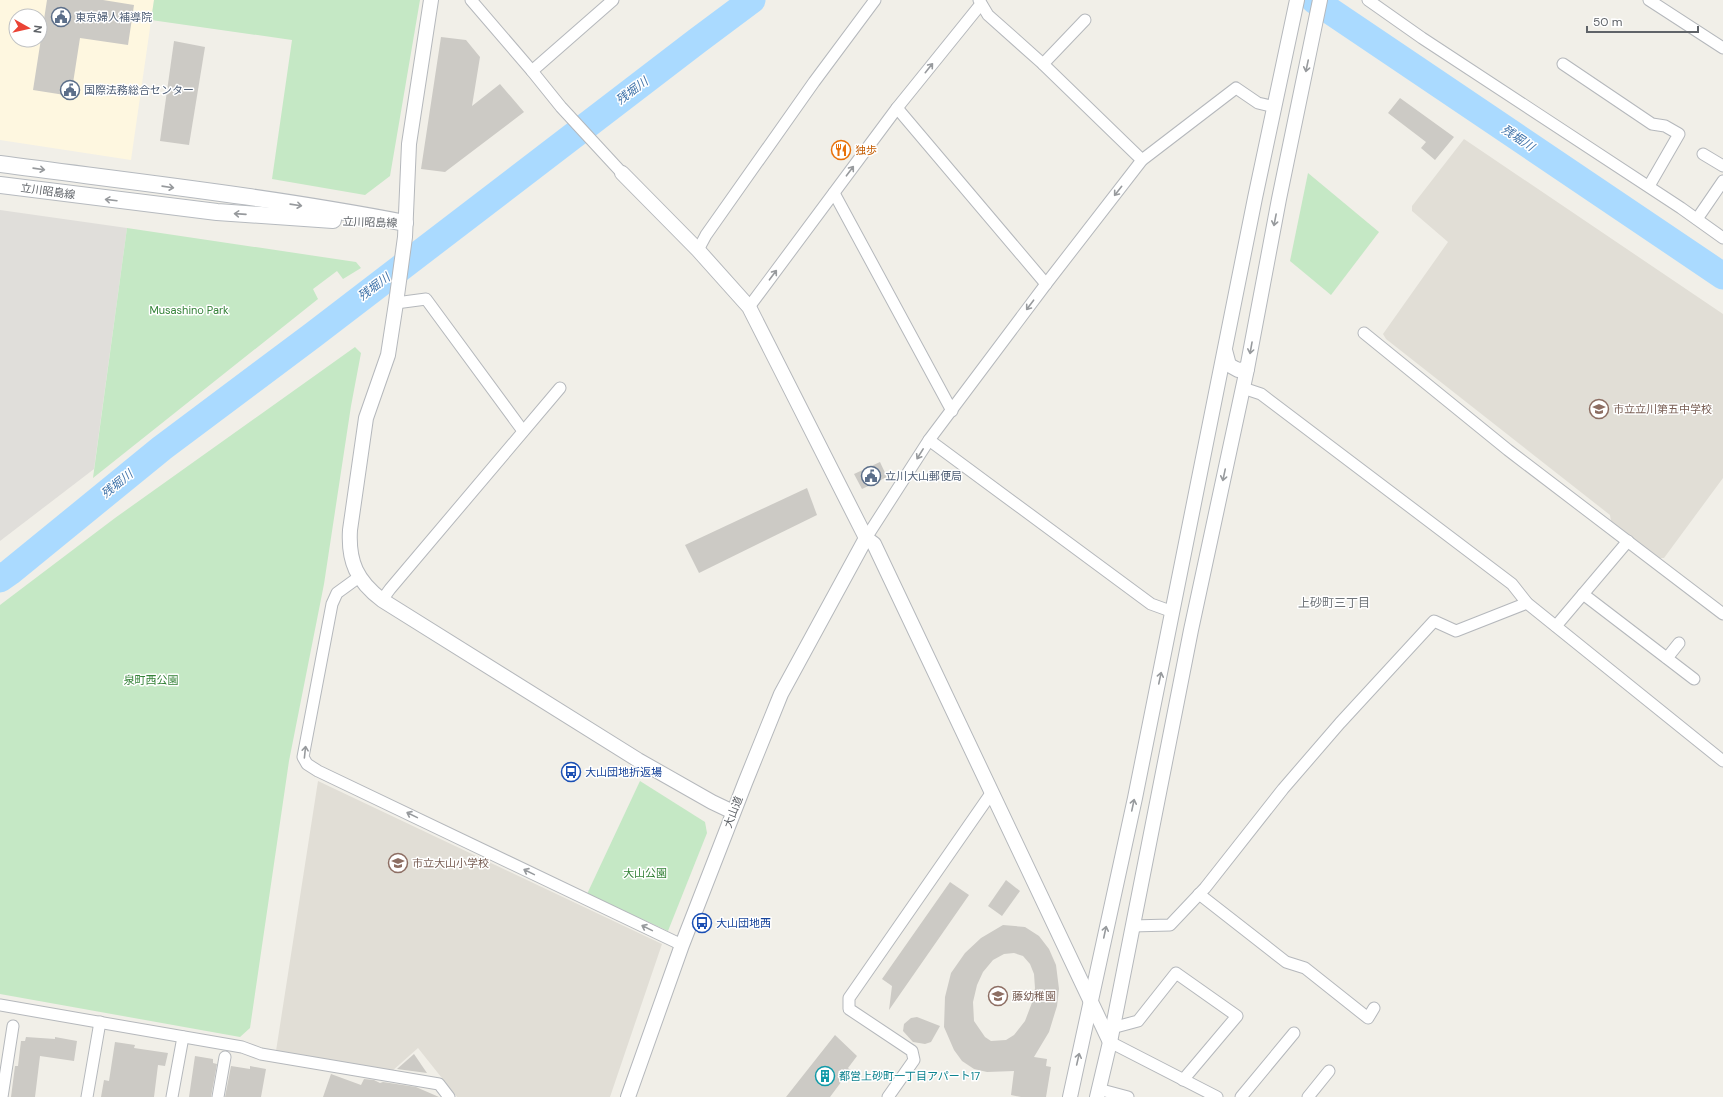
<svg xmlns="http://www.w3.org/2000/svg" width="1723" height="1097" viewBox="0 0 1723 1097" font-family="'DM Sans','Noto Sans JP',sans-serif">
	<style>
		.commercial { fill: #fef7e0; fill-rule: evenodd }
		.industrial { fill: #e0deda }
		.education { fill: #e1ded6 }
		.green { fill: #c5e8c5 }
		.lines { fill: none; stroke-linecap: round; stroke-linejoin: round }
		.river { stroke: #aadaff; stroke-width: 27 }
		.building { fill: #cccac5; fill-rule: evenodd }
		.minor-casing { stroke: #b5b8bc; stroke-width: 13 }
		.tertiary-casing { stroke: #b5b8bc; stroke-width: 16 }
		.secondary-casing { stroke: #b6babf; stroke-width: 18 }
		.minor { stroke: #fff; stroke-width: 11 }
		.tertiary { stroke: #fff; stroke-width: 14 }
		.secondary { stroke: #fff; stroke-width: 16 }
		.oneway { stroke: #979a9d }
		.labels { text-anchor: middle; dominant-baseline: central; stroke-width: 3; stroke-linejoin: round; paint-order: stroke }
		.service-label { font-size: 11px; fill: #4e5e75; stroke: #fff; text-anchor: start }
		.food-label { font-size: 11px; fill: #c56008; stroke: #fff; text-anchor: start }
		.street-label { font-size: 11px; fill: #5f6368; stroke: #fff }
		.park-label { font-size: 11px; fill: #348238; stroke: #fff }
		.education-label { font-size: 11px; fill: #785e54; stroke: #fff; text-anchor: start }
		.transit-label { font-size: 11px; fill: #164399; stroke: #fff; text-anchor: start }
		.culture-label { font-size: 11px; fill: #0d838f; stroke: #fff; text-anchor: start }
		.water-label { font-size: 12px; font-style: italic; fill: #4174aa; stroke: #fff }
		.neighbourhood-label { font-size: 12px; fill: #70757a; stroke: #fff }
	</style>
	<rect width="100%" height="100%" fill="#f1efe8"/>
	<!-- commercial -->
	<path class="commercial" d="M0 0H154L131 160 0 140ZM16 16H40V40H16Z"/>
	<!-- industrial -->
	<polygon class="industrial" points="0,210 127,228 94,469 0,541"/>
	<!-- education -->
	<g class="education">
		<polygon points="1464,139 1723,314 1723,478 1664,558 1659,558 1611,521 1610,515 1386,339 1383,334 1448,242 1412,211 1412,206"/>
		<polygon points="318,781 662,944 610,1097 457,1097 418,1048 391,1072 276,1051"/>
	</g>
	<!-- green -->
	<g class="green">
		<polygon points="154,0 420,0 390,176 365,195 272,179 292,40 151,20"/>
		<polygon points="1308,173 1379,232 1331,295 1290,261"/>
		<polygon points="127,228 356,262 361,268 343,279 337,271 313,289 318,299 93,478"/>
		<polygon points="355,347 361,353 351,406 324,584 289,761 250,1028 240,1037 0,994 0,605 115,518"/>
		<polygon points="640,781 705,822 707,833 668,931 587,894"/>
	</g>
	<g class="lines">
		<!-- river -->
		<g class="river">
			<polyline points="1314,0 1723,276"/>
			<polyline points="0,579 10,572 162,448 313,335 697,41 752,0"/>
		</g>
	</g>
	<!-- building -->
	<g class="building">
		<polygon points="47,0 103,0 134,5 128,45 80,38 71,96 33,90"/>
		<polygon points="441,37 466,40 480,57 472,106 500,84 524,112 445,172 421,169"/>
		<polygon points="174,41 205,47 189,145 160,141"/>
		<polygon points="1400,98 1454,137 1435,160 1421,148 1426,142 1388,113"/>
		<polygon points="880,462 887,477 862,489 854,474"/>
		<polygon points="807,488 817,515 699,573 685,545"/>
		<polygon points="1006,880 1020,891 1002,916 988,906"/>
		<polygon points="950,882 969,895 889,1010 892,986 882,979"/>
		<path d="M1003 925 1025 927 1039 936 1049 949 1056 965 1059 989 1057 1006 1049 1032 1034 1057 1047 1059 1046 1066 1051 1067 1046 1097H1021L1011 1095 1014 1071 987 1072 974 1069 962 1061 954 1050 944 1027 945 997 951 973 965 953 981 938ZM1014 953 1023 956 1030 964 1034 974 1035 988 1033 1000 1025 1021 1014 1035 1006 1040 991 1041 985 1037 974 1021 973 1002 977 985 983 972 993 960 1004 954Z"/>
		<polygon points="917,1017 940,1026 931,1042 925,1044 913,1042 903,1031 904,1024 911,1018"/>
		<polygon points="835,1035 857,1056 848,1068 850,1070 830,1097 786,1097"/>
		<polygon points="26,1037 55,1039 55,1037 77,1041 74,1061 40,1056 35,1097 11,1097 15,1066 18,1066 21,1041 25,1041"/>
		<polygon points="115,1042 135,1045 134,1048 168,1053 165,1066 158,1065 154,1097 101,1097 104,1080 109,1081"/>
		<polygon points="414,1054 427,1073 397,1069"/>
		<polygon points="195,1056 213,1059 213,1063 217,1064 211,1097 189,1097"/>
		<polygon points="231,1066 250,1069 250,1066 266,1069 261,1097 225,1097"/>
		<polygon points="331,1074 361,1085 364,1079 374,1080 380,1083 383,1082 416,1087 439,1097 323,1097"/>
	</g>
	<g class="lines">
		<!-- minor casing -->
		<g class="minor-casing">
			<g id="minor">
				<polyline points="471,0 532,71 561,107 622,173"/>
				<polyline points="979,0 988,15 1043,64 1142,160"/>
				<polyline points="1368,0 1422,38 1681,208 1723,238"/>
				<polyline points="1649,0 1723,48"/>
				<polyline points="1043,64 1085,20"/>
				<polyline points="1563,64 1652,124 1665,126 1679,134 1649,186"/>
				<polyline points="532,71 613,0"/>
				<polyline points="897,108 1046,284"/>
				<polyline points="1703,154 1723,166"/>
				<polyline points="834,193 952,411"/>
				<polyline points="1697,219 1723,181"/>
				<polyline points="698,250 706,235 814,82 875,0"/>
				<polyline points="396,303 426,299 523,431"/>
				<polyline points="749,307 897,108 981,4"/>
				<polyline points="1364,333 1508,450 1723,614"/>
				<polyline points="1243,388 1261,394 1512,584 1527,603 1723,761"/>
				<polyline points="929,440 1151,604 1173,612"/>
				<polyline points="866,538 929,440 1046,284 1142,160 1236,88 1258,103 1275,107"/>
				<polyline points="359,577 337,593 332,604 303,757 307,764 318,771 682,945"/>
				<polyline points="1583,594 1694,679"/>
				<polyline points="382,600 390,589 560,388"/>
				<polyline points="1556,626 1628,541"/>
				<polyline points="1667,658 1679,643"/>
				<polyline points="1199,894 1286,962 1305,968 1368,1018 1374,1008"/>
				<polyline points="1132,926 1170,925 1205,888 1283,789 1340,723 1434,621 1456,631 1527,603"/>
				<polyline points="0,1005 242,1047 261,1054 439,1084 449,1097"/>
				<polyline points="1112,1028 1138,1021 1176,973 1237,1016 1183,1080"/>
				<polyline points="1110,1042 1217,1097"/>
				<polyline points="1098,1089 1128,1097"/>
				<polyline points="2,1097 13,1026"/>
				<polyline points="87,1097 100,1022"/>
				<polyline points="172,1097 183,1037"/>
				<polyline points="218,1097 225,1057"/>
				<polyline points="888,1097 914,1060 912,1051 849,1009 849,998 992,792"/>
				<polyline points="1241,1097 1294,1033"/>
				<polyline points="1308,1097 1329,1071"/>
			</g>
		</g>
		<!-- tertiary casing -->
		<g class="tertiary-casing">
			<g id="tertiary">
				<path d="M431 0 409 144 405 237 396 303 388 355 366 418 350 530C348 562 357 581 382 600L638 760 712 802 733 812"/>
				<polyline points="622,173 698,250 749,307 866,538 874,544 1110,1042"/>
				<polyline points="1225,350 1229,365 1238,370 1247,369"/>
				<polyline points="628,1097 682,945 745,783 781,694 866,538"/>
				<polyline points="1070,1097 1135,798 1255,198 1297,0"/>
				<polyline points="1097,1097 1110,1042 1191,630 1247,369 1279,199 1320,0"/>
			</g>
		</g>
		<!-- secondary casing -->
		<g class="secondary-casing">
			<g id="secondary">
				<path d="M0 164C135 182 271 197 405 223"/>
				<polyline points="0,185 217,212 333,220"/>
			</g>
		</g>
		<!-- minor -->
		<use href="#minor" class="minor"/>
		<!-- tertiary -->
		<use href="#tertiary" class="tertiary"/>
		<!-- secondary -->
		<use href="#secondary" class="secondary"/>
	</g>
	<!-- one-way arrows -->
	<defs><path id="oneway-shaft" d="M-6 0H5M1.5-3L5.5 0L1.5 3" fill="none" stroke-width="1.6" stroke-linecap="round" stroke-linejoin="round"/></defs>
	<g class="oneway">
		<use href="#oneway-shaft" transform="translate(1307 66) rotate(102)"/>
		<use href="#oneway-shaft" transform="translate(929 68) rotate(-51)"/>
		<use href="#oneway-shaft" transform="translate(39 169) rotate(8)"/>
		<use href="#oneway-shaft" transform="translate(850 171) rotate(-53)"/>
		<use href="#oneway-shaft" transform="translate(168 187) rotate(8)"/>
		<use href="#oneway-shaft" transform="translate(1118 191) rotate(128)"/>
		<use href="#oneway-shaft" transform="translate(111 200) rotate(-173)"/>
		<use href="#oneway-shaft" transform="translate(296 205) rotate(8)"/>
		<use href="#oneway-shaft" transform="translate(240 214) rotate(-176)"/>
		<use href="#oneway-shaft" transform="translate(1275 220) rotate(101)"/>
		<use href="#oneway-shaft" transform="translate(773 275) rotate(-53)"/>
		<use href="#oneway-shaft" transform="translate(1030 305) rotate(127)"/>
		<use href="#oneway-shaft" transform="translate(1251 348) rotate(100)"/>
		<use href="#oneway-shaft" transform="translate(920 454) rotate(122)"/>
		<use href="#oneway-shaft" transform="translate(1224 475) rotate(102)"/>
		<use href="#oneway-shaft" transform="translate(1160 678) rotate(-78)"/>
		<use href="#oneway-shaft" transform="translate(305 752) rotate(-84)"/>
		<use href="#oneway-shaft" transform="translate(1133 805) rotate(-78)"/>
		<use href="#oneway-shaft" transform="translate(412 815) rotate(-154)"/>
		<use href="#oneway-shaft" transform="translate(529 872) rotate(-154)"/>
		<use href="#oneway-shaft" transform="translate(647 928) rotate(-154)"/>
		<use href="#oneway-shaft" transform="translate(1105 932) rotate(-78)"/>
		<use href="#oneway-shaft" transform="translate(1078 1059) rotate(-77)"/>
	</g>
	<!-- icons -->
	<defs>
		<g id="civic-ring" transform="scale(1)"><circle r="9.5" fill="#fff" stroke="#5c6f8a" stroke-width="1.5"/><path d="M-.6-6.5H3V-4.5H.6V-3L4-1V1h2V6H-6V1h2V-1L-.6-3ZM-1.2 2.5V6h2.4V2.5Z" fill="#5c6f8a"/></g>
		<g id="restaurant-ring" transform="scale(1)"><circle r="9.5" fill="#fff" stroke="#e8710a" stroke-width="1.5"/><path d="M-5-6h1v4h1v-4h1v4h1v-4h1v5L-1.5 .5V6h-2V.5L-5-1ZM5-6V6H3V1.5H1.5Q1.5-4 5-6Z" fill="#e8710a"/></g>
		<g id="school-ring" transform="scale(1)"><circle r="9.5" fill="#fff" stroke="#8d6e63" stroke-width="1.5"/><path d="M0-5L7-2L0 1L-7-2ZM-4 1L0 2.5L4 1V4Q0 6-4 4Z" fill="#8d6e63"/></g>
		<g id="bus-ring" transform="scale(1)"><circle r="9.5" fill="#fff" stroke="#1a4fb4" stroke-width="1.5"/><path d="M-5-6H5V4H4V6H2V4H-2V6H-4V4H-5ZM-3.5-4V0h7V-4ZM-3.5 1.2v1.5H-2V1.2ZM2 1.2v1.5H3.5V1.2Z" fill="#1a4fb4"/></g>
		<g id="building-ring" transform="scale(1)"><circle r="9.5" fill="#fff" stroke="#0f9aa8" stroke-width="1.5"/><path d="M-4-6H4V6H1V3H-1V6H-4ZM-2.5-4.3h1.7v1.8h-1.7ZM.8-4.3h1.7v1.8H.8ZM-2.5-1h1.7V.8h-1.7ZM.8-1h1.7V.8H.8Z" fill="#0f9aa8"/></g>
	</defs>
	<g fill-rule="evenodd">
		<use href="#civic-ring" x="61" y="17"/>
		<use href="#civic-ring" x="70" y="90"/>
		<use href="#restaurant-ring" x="841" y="150"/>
		<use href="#school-ring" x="1599" y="409"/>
		<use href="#civic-ring" x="871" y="476"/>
		<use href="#bus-ring" x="571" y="772"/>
		<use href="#school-ring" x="398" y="863"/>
		<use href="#bus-ring" x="702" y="923"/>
		<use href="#school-ring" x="998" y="996"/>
		<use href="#building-ring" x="825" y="1076"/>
	</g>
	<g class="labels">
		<!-- service labels -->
		<g class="service-label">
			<text x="75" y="17">東京婦人補導院</text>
			<text x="84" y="90">国際法務総合センター</text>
			<text x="885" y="476">立川大山郵便局</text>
		</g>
		<!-- food labels -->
		<g class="food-label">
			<text x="855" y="150">独歩</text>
		</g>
		<!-- street labels -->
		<g class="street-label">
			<text transform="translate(48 191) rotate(8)">立川昭島線</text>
			<text transform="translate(370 222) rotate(2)">立川昭島線</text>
			<text transform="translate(733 812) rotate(-69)">大山道</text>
		</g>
		<!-- park labels -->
		<g class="park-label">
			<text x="189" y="310">Musashino Park</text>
			<text x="151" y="680">泉町西公園</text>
			<text x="645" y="873">大山公園</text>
		</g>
		<!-- education labels -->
		<g class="education-label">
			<text x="1613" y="409">市立立川第五中学校</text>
			<text x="412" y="863">市立大山小学校</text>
			<text x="1012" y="996">藤幼稚園</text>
		</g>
		<!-- transit labels -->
		<g class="transit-label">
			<text x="585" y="772">大山団地折返場</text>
			<text x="716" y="923">大山団地西</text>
		</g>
		<!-- culture labels -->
		<g class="culture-label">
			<text x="839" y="1076">都営上砂町一丁目アパート17</text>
		</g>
		<!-- water labels -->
		<g class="water-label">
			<text transform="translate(632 91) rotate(-37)">残堀川</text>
			<text transform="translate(1518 138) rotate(34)">残堀川</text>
			<text transform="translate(374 287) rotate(-37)">残堀川</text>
			<text transform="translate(117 484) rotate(-39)">残堀川</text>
		</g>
		<!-- neighbourhood labels -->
		<g class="neighbourhood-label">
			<text x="1334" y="603">上砂町三丁目</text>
		</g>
	</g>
	<!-- north arrow -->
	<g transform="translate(28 28) rotate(98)"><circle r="19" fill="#ffffff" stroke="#bfc1c3"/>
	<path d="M0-3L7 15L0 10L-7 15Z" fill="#ea4335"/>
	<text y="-6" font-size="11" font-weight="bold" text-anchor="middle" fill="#5f6368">N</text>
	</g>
	<!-- scale -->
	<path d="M1587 26v6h111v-6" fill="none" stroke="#5f6368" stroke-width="2"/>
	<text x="1593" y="26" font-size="12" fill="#5f6368" stroke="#ffffff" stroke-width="3" paint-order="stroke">50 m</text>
</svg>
